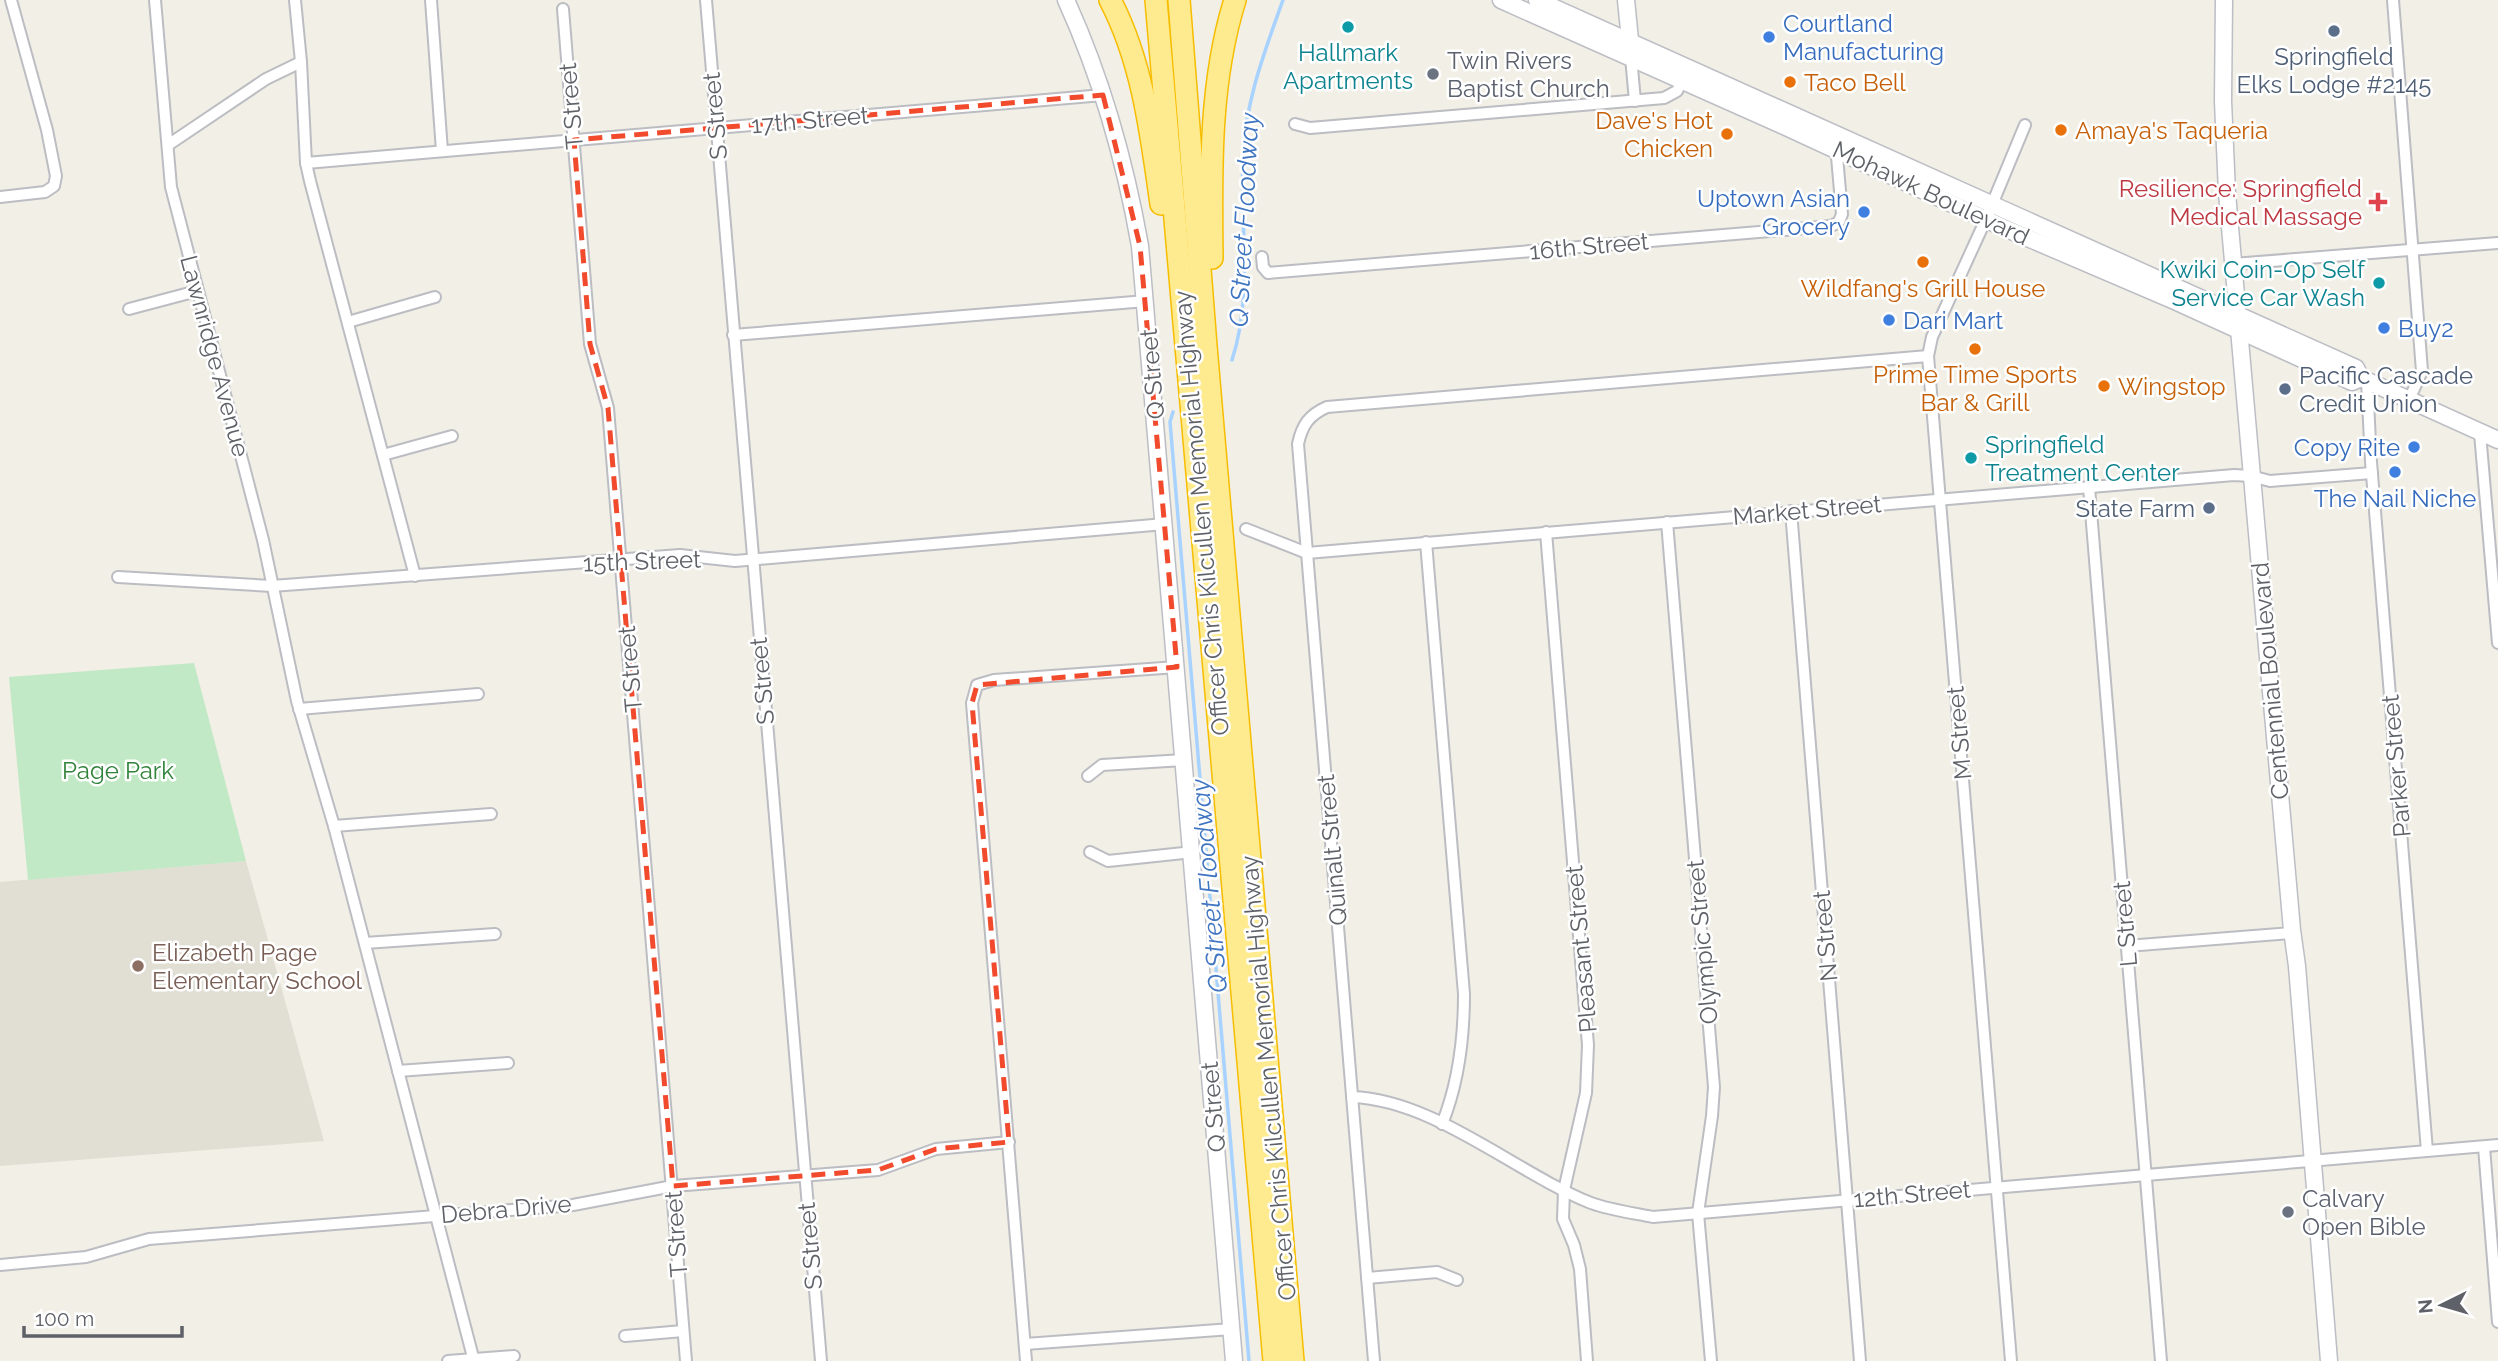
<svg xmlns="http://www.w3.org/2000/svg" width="2498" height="1361" viewBox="0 0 2498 1361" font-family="Raleway,sans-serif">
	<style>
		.education { fill: #e1dfd4 }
		.green { fill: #c2e9c5 }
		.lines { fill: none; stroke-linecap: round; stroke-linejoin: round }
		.stream { stroke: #a8d2ff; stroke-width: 3.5 }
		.street-casing { stroke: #bbbdc2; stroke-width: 14 }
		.secondary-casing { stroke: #bcbec5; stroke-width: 19 }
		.highway-casing { stroke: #f7bd00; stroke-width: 24 }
		.street { stroke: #fff; stroke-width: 10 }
		.secondary { stroke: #fff; stroke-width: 16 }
		.highway { stroke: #ffeb8f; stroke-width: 21 }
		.marked { fill: none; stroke: #f24a2c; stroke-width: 5; stroke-dasharray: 14 9; stroke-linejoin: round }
		.culture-dot { fill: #0f9aa8; stroke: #fff; stroke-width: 2.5 }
		.service-dot { fill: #5c6f8a; stroke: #fff; stroke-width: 2.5 }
		.shop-dot { fill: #3f7fe0; stroke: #fff; stroke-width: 2.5 }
		.worship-dot { fill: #6b7280; stroke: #fff; stroke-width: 2.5 }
		.food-dot { fill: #e8710a; stroke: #fff; stroke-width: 2.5 }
		.health-dot { fill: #e0444e; stroke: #fff; stroke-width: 2.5 }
		.education-dot { fill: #8d6e63; stroke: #fff; stroke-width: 2.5 }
		.labels { text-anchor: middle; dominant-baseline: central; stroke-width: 5; stroke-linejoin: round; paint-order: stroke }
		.shop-label { font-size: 24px; fill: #366cbe; stroke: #fff; text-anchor: start }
		.culture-label { font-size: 24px; fill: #0d838f; stroke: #fff }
		.service-label { font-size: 24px; fill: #4e5e75; stroke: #fff }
		.worship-label { font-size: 24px; fill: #5b616d; stroke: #fff; text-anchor: start }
		.food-label { font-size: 24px; fill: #c56008; stroke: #fff; text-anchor: start }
		.street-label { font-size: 24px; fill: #5e6167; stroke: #fff }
		.health-label { font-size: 24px; fill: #be3a42; stroke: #fff; text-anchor: end }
		.park-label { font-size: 24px; fill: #30833a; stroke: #fff }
		.education-label { font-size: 24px; fill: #785e54; stroke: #fff; text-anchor: start }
		.water-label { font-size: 26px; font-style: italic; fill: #4075c1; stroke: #fff }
	</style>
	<rect width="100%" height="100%" fill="#f1efe6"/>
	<!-- education -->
	<polygon class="education" points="246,861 324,1141 0,1166 0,882"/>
	<!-- green -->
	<polygon class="green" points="194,663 246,861 28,880 9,677"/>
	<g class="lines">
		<!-- stream -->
		<g class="stream">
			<path d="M1232 360C1253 296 1240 226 1243 159 1245 102 1264 53 1283 0"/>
			<polyline points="1173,412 1170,422 1249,1361"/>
		</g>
		<!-- street casing -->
		<g class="street-casing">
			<g id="street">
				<polyline points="155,0 171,187 263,540 297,701 334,826 474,1361"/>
				<polyline points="295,0 301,62 306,163 310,181 415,576"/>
				<polyline points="431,0 442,151"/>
				<polyline points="706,0 821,1361"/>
				<polyline points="2393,0 2422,371 2409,400"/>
				<polyline points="563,9 590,344 608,408 686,1361"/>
				<polyline points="1631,57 1635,101"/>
				<polyline points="1295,124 1310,128 1664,98 1677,91 1682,81"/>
				<polyline points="168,145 266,79 301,62"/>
				<polyline points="306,163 1103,95"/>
				<polyline points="0,197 45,192 54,186 56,176 47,130 11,0"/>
				<polyline points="1262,257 1263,267 1268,273 1831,226 1839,222 1842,214 1836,145"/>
				<polyline points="2233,264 2498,243"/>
				<polyline points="129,309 197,291"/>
				<polyline points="348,322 435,297"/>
				<polyline points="733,335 1146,301"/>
				<polyline points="2367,381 2371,462 2427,1151"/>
				<polyline points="2480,433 2498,643"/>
				<polyline points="383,455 452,436"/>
				<polyline points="2089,487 2161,1361"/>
				<polyline points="1791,511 1860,1361"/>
				<polyline points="1667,522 1714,1087 1712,1116 1698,1213 1711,1361"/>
				<polyline points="1246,529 1307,553 2234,475 2251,476 2270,481 2372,473"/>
				<polyline points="1546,532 1588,1045 1586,1093 1564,1190 1563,1219 1574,1245 1580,1269 1587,1361"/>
				<path d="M1426 542 1464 994C1464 1039 1459 1082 1442 1124"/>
				<polyline points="118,577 272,586 680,555 735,561 1165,524"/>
				<polyline points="299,709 478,694"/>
				<polyline points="1088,776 1102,765 1184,760"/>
				<polyline points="334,826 491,814"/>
				<polyline points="1090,852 1108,861 1193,852"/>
				<polyline points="365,943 495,934"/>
				<polyline points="2127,946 2292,933"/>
				<polyline points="398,1071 508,1063"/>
				<path d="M1352 1097C1435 1100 1514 1172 1591 1203 1610 1210 1633 1213 1653 1217L2498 1145"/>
				<polyline points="2484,1147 2498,1322"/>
				<polyline points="0,1265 86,1257 149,1239 573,1205 673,1186 878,1170 936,1149 1009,1142"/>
				<polyline points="1367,1278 1437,1272 1457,1280"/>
				<polyline points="625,1336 683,1331"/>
				<polyline points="1025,1344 1232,1329"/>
				<polyline points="448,1361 514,1356"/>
				<polyline points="1026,1361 972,703 977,685 994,680 1177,667"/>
				<path d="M1374 1361 1298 444C1302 425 1309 415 1327 407L1928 356"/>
				<polyline points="2011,1361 1928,356 1932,337 1986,219 2025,125"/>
			</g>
		</g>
		<!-- secondary casing -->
		<g class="secondary-casing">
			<g id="secondary">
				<path d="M1066 0C1102 79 1125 161 1140 246L1234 1361"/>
				<polyline points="1501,0 1786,127 2002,227 2177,302 2352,382 2361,378"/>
				<polyline points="1537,0 2356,368 2361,378 2498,440"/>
				<polyline points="1626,0 1631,50"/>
				<polyline points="2224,0 2223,101 2227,193 2292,930 2297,966 2329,1361"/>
			</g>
		</g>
		<!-- highway casing -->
		<g class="highway-casing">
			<g id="highway">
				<path d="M1110 0C1143 63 1151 134 1161 204"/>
				<polyline points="1156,0 1274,1361"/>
				<polyline points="1179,0 1206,346 1293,1361"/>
				<path d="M1212 258C1211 172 1209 83 1235 0"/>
			</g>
		</g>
		<!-- street -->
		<use href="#street" class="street"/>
		<!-- secondary -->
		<use href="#secondary" class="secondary"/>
		<!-- highway -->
		<use href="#highway" class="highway"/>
	</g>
	<!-- marked area -->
	<path class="marked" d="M1103 95 1140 246 1177 667 977 685 972 703 1009 1142 936 1149 878 1170 673 1186 608 408 590 344 574 140Z"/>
	<!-- markers -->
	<g class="culture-dot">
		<circle cx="1348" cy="27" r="7"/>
		<circle cx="2379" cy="283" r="7"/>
		<circle cx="1971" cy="458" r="7"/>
	</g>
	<g class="service-dot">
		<circle cx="2334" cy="31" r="7"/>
		<circle cx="2285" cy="389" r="7"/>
		<circle cx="2209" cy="508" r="7"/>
	</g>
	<g class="shop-dot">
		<circle cx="1769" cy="37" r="7"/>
		<circle cx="1864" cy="212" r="7"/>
		<circle cx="1889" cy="320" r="7"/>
		<circle cx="2384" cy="328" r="7"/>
		<circle cx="2414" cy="447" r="7"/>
		<circle cx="2395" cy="472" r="7"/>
	</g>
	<g class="worship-dot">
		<circle cx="1433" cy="74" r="7"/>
		<circle cx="2288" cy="1212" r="7"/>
	</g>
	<g class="food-dot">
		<circle cx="1790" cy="82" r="7"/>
		<circle cx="2061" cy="130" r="7"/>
		<circle cx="1727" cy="134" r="7"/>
		<circle cx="1923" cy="262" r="7"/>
		<circle cx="1975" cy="349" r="7"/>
		<circle cx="2104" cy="386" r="7"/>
	</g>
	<path class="health-dot" d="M2374.5 191.5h7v7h7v7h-7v7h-7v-7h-7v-7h7z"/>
	<circle class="education-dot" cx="138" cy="966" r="7"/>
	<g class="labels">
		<!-- shop labels -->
		<g class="shop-label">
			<text x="1783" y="23">Courtland<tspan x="1783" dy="28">Manufacturing</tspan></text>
			<text x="1850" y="198" text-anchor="end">Uptown Asian<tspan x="1850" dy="28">Grocery</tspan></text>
			<text x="1903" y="320">Dari Mart</text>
			<text x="2398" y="328">Buy2</text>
			<text x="2400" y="447" text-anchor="end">Copy Rite</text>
			<text x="2395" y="498" text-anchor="middle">The Nail Niche</text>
		</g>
		<!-- culture labels -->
		<g class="culture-label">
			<text x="1348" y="52">Hallmark<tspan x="1348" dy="28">Apartments</tspan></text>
			<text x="2365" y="269" text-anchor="end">Kwiki Coin-Op Self<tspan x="2365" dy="28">Service Car Wash</tspan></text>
			<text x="1985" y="444" text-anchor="start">Springfield<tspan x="1985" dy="28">Treatment Center</tspan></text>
		</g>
		<!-- service labels -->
		<g class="service-label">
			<text x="2334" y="56">Springfield<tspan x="2334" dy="28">Elks Lodge #2145</tspan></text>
			<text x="2299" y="375" text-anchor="start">Pacific Cascade<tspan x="2299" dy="28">Credit Union</tspan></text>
			<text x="2195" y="508" text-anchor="end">State Farm</text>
		</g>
		<!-- worship labels -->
		<g class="worship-label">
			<text x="1447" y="60">Twin Rivers<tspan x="1447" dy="28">Baptist Church</tspan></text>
			<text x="2302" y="1198">Calvary<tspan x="2302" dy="28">Open Bible</tspan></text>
		</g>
		<!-- food labels -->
		<g class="food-label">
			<text x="1804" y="82">Taco Bell</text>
			<text x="1713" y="120" text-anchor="end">Dave's Hot<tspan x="1713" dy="28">Chicken</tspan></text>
			<text x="2075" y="130">Amaya's Taqueria</text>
			<text x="1923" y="288" text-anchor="middle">Wildfang's Grill House</text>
			<text x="1975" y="374" text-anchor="middle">Prime Time Sports<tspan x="1975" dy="28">Bar &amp; Grill</tspan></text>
			<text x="2118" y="386">Wingstop</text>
		</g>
		<!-- street labels -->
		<g class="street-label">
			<text transform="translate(571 106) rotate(-95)">T Street</text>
			<text transform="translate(715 116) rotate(-95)">S Street</text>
			<text transform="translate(810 120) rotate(-5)">17th Street</text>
			<text transform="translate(1931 193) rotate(25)">Mohawk Boulevard</text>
			<text transform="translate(1589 246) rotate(-5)">16th Street</text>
			<text transform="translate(215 356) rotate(75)">Lawnridge Avenue</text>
			<text transform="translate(1152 374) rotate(-95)">Q Street</text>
			<text transform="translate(1807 510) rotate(-5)">Market Street</text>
			<text transform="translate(1201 513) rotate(-95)">Officer Chris Kilcullen Memorial Highway</text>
			<text transform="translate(642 561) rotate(-2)">15th Street</text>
			<text transform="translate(630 669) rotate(-95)">T Street</text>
			<text transform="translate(762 681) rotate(-95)">S Street</text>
			<text transform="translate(2270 681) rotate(-95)">Centennial Boulevard</text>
			<text transform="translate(1959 733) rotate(-95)">M Street</text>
			<text transform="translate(2396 766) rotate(-95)">Parker Street</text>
			<text transform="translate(1332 850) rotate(-95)">Quinalt Street</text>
			<text transform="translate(2125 924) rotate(-95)">L Street</text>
			<text transform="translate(1825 936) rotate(-95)">N Street</text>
			<text transform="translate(1702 942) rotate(-95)">Olympic Street</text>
			<text transform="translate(1581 949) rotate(-95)">Pleasant Street</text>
			<text transform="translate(1268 1078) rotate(-95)">Officer Chris Kilcullen Memorial Highway</text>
			<text transform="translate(1213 1107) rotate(-95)">Q Street</text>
			<text transform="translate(1912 1194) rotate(-5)">12th Street</text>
			<text transform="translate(506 1209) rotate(-5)">Debra Drive</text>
			<text transform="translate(676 1234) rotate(-94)">T Street</text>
			<text transform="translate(810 1246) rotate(-95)">S Street</text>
		</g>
		<!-- health labels -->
		<g class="health-label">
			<text x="2362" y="188">Resilience: Springfield<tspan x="2362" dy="28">Medical Massage</tspan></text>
		</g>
		<!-- park labels -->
		<g class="park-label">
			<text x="118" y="770">Page Park</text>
		</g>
		<!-- education labels -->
		<g class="education-label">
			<text x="152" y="952">Elizabeth Page<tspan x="152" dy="28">Elementary School</tspan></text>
		</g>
		<!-- water labels -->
		<g class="water-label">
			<text transform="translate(1244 220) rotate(-87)">Q Street Floodway</text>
			<text transform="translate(1209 886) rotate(-95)">Q Street Floodway</text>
		</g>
	</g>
	<!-- north arrow -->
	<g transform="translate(2442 1305) rotate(265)" stroke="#ffffff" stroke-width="5" paint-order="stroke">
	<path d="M0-5L12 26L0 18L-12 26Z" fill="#5e6167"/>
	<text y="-10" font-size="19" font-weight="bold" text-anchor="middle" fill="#5e6167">N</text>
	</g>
	<!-- scale -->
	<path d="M24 1326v10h158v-10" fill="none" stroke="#5e6167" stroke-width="3.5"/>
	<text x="35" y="1326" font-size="21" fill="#5e6167" stroke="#ffffff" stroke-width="5" paint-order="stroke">100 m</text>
</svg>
